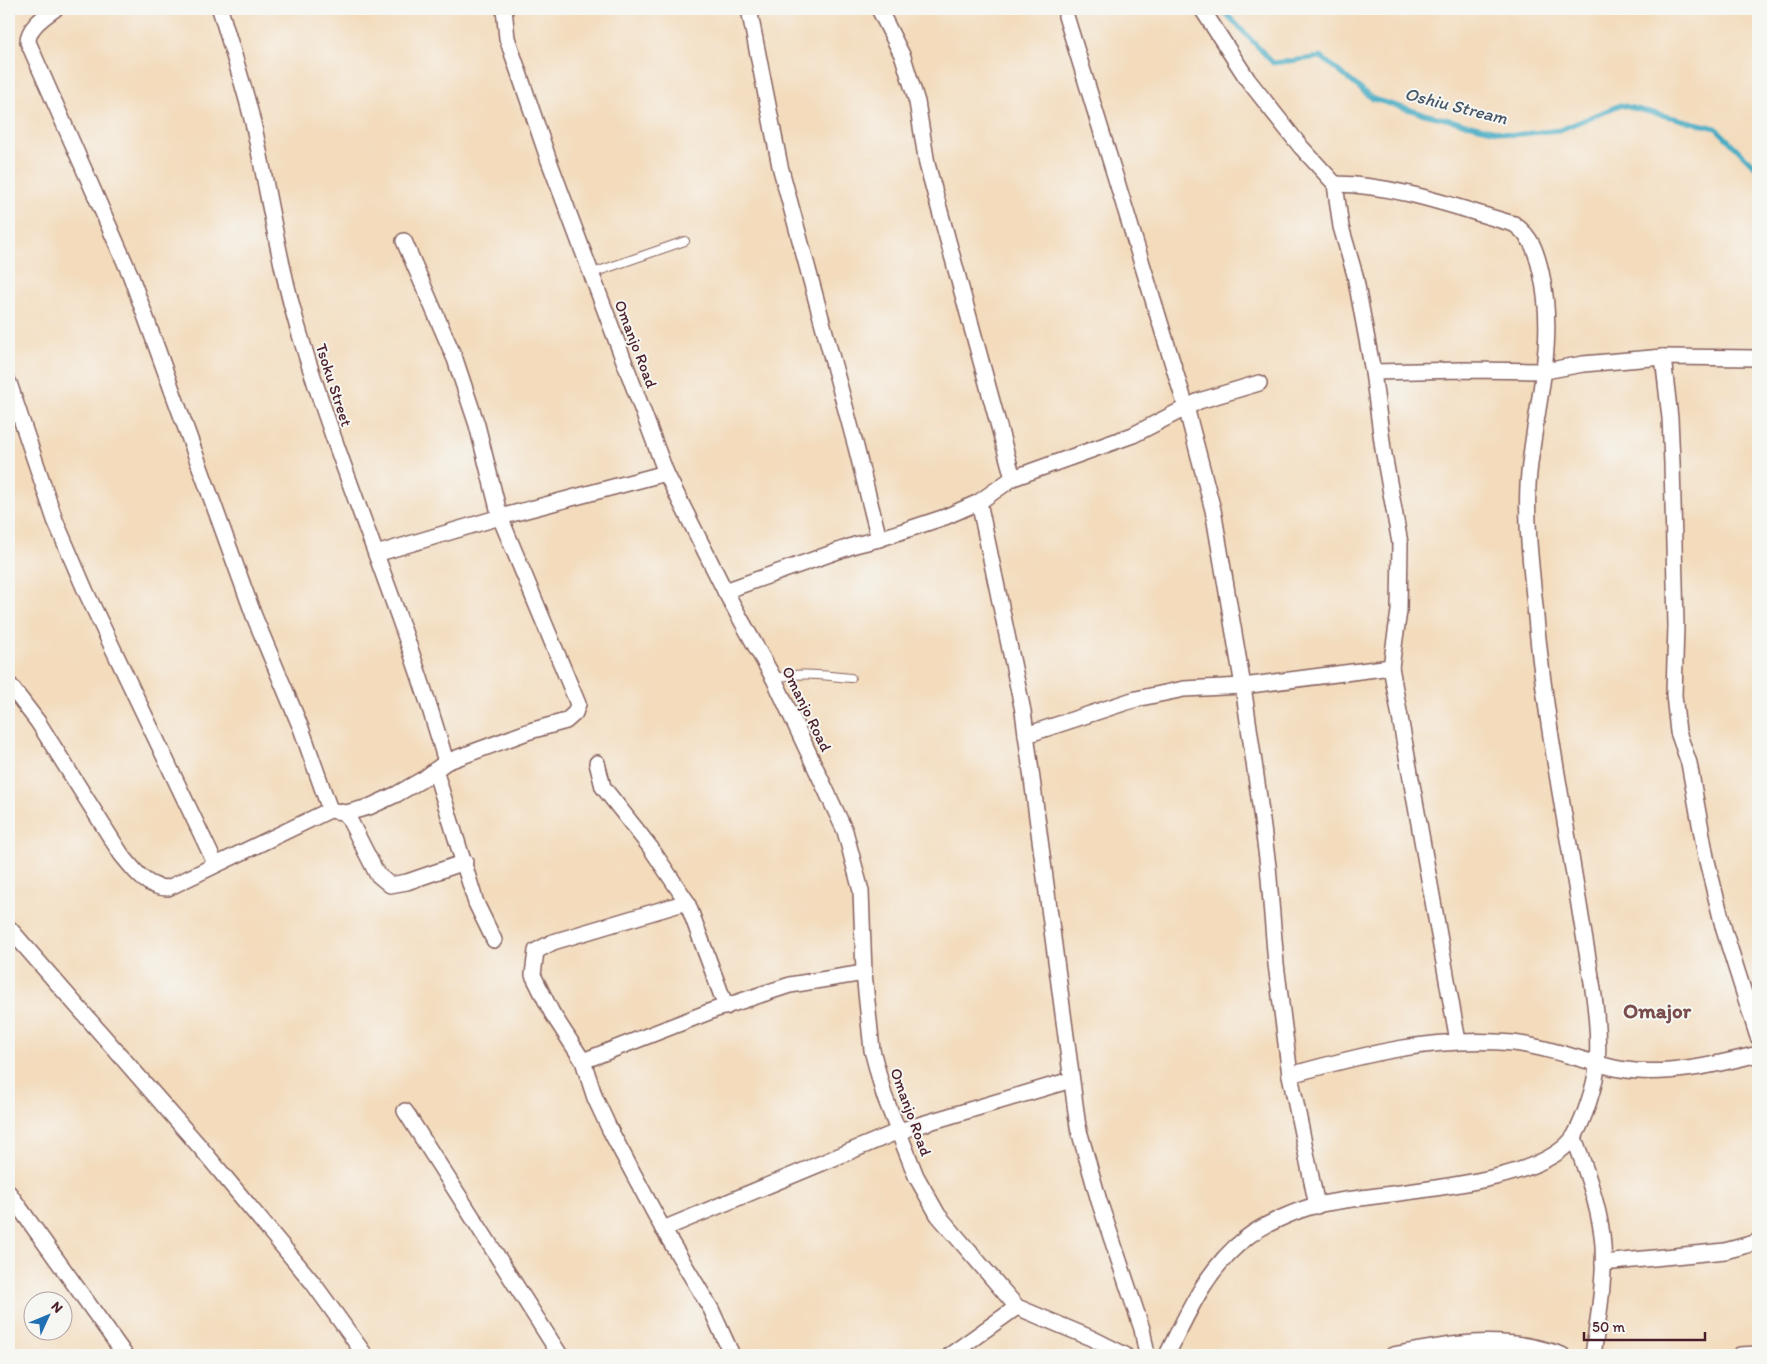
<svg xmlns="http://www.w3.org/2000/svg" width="1767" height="1364" viewBox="0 0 1767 1364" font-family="Itim,sans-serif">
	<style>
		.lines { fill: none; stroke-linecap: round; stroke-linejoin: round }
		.stream { stroke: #42aac2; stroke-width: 5 }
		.lane-casing { stroke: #85615e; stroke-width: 10 }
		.street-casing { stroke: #85615e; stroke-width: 18 }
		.lane { stroke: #fff; stroke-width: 8 }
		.street { stroke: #fff; stroke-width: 15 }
		.labels { text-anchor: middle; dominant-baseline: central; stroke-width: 4; stroke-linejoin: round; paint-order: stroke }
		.street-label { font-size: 16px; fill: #4a1f2b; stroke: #f6f6f2 }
		.water-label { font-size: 18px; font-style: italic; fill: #475767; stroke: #f6f6f2 }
		.district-label { font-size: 21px; font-weight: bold; fill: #7a4d4d; stroke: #f6f6f2 }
	</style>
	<rect width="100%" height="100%" fill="#f6f6f2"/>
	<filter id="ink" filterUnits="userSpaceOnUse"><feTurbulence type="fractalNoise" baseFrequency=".02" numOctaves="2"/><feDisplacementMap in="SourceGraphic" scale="10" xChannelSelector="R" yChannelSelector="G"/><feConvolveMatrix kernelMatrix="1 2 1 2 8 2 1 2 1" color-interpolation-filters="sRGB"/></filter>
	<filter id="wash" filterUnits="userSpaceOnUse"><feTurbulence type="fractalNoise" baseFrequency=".0096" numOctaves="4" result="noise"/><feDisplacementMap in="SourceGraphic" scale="20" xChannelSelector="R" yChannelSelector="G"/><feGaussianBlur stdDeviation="1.12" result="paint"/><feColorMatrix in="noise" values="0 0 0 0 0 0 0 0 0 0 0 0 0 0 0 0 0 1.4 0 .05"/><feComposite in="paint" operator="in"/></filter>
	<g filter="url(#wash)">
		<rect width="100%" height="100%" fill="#f3dbbc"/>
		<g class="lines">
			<!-- stream -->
			<polyline class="stream" points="1222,9 1273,63 1321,57 1373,99 1424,114 1513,135 1560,130 1620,105 1716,128 1758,170"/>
		</g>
	</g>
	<g filter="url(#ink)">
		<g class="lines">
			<!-- lane casing -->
			<g class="lane-casing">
				<g id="lane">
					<polyline points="590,274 685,241"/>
					<path d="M774 679C800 671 824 676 851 678"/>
				</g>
			</g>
			<!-- street casing -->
			<g class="street-casing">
				<g id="street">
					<path d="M55 9C44 17 28 27 28 42L130 274 254 616 301 728 330 810"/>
					<path d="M220 9C231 47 244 85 253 123 269 194 279 266 300 335 343 479 405 617 446 762"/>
					<polyline points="504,9 507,38 548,158 666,473 725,591 774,679 845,831 861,891 864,973 872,1050 884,1095 916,1176 938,1215 1017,1307 1091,1338 1125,1355"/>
					<polyline points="749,9 780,166 856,447 879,539"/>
					<polyline points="879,9 903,57 917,102 927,164 1013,478"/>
					<polyline points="1202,9 1248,80 1301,147 1335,184 1341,227 1355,275 1373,372 1383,449 1400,543 1399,611 1391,667 1458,1041"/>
					<polyline points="1066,16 1186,407 1213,510 1243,686 1258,790 1268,866 1276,964 1290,1075 1317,1206"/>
					<polyline points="1663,357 1670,418 1672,463 1676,625 1674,695 1678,732 1689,763 1706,857 1724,930 1758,1037"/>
					<polyline points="1373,372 1462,370 1545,371 1583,364 1663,357 1758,358"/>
					<polyline points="9,383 55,520 86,592 215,863"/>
					<polyline points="979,502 1023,711 1078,1127 1099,1201 1142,1329 1147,1355"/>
					<polyline points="376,554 500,517 666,473"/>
					<polyline points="725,591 855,545 879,539 945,517 979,502 1013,478 1133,435 1199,401 1259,383"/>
					<path d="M9 684 38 722 121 854C134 870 146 888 168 888L330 810 346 813 369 807 397 794 425 778 446 762 530 731 566 721 575 713 578 704 500 517 477 425 455 359 404 241"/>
					<polyline points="1026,735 1136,699 1184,689 1243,686 1391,667"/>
					<polyline points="597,763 603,787 650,847 687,902 726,1007"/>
					<polyline points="435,770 476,903 494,940"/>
					<polyline points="346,813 377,874 390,885 407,882 465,862"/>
					<polyline points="687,902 553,942 536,951 533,975 552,1013 583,1061 595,1098 610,1130 663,1229 711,1309 732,1355"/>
					<polyline points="9,928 200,1147 313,1283 365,1355"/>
					<polyline points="583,1061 714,1010 790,985 864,973"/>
					<path d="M1290 1075C1365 1054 1435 1036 1513 1043 1550 1047 1584 1062 1620 1069 1664 1077 1715 1065 1758 1054"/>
					<polyline points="405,1111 560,1355"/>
					<path d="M1574 1138C1586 1169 1601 1212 1603 1245 1605 1281 1598 1319 1593 1355"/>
					<polyline points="9,1193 125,1355"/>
					<polyline points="663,1229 899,1131 1071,1080"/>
					<polyline points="1603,1263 1725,1251 1758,1242"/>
					<polyline points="950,1355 1017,1307"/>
					<path d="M1167 1355C1188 1312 1207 1268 1246 1238 1262 1225 1297 1210 1317 1205 1377 1191 1542 1189 1575 1135 1584 1119 1595 1086 1597 1067 1601 1016 1588 962 1580 911 1564 810 1543 708 1535 606 1531 566 1526 525 1528 485 1533 410 1558 348 1541 272 1536 251 1532 237 1514 224 1455 207 1397 185 1335 184"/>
					<path d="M1393 1355C1453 1343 1502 1334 1562 1355"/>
					<polyline points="1740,1355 1758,1354"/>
				</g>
			</g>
			<!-- lane -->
			<use href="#lane" class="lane"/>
			<!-- street -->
			<use href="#street" class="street"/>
		</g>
	</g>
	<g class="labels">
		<!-- street labels -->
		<g class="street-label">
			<text transform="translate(636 344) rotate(69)">Omanjo Road</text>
			<text transform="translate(334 385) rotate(72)">Tsoku Street</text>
			<text transform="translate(807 709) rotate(64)">Omanjo Road</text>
			<text transform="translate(911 1112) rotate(70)">Omanjo Road</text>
		</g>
		<!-- water labels -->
		<g class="water-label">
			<text transform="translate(1456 106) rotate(14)">Oshiu Stream</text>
		</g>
		<!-- district labels -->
		<g class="district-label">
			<text x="1657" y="1010">Omajor</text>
		</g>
	</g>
	<!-- margin -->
	<rect width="1767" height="1364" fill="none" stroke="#f6f6f2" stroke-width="30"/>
	<!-- north arrow -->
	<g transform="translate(48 1316) rotate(46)"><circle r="24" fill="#f6f6f2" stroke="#b1a0a2"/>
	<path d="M0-4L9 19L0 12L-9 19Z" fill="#1f6fb2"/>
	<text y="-8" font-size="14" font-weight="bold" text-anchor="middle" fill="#4a1f2b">N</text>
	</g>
	<!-- scale -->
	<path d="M1584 1332v8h121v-8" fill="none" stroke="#4a1f2b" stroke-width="2.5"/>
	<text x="1592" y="1332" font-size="15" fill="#4a1f2b" stroke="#f6f6f2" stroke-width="4" paint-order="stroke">50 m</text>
</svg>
